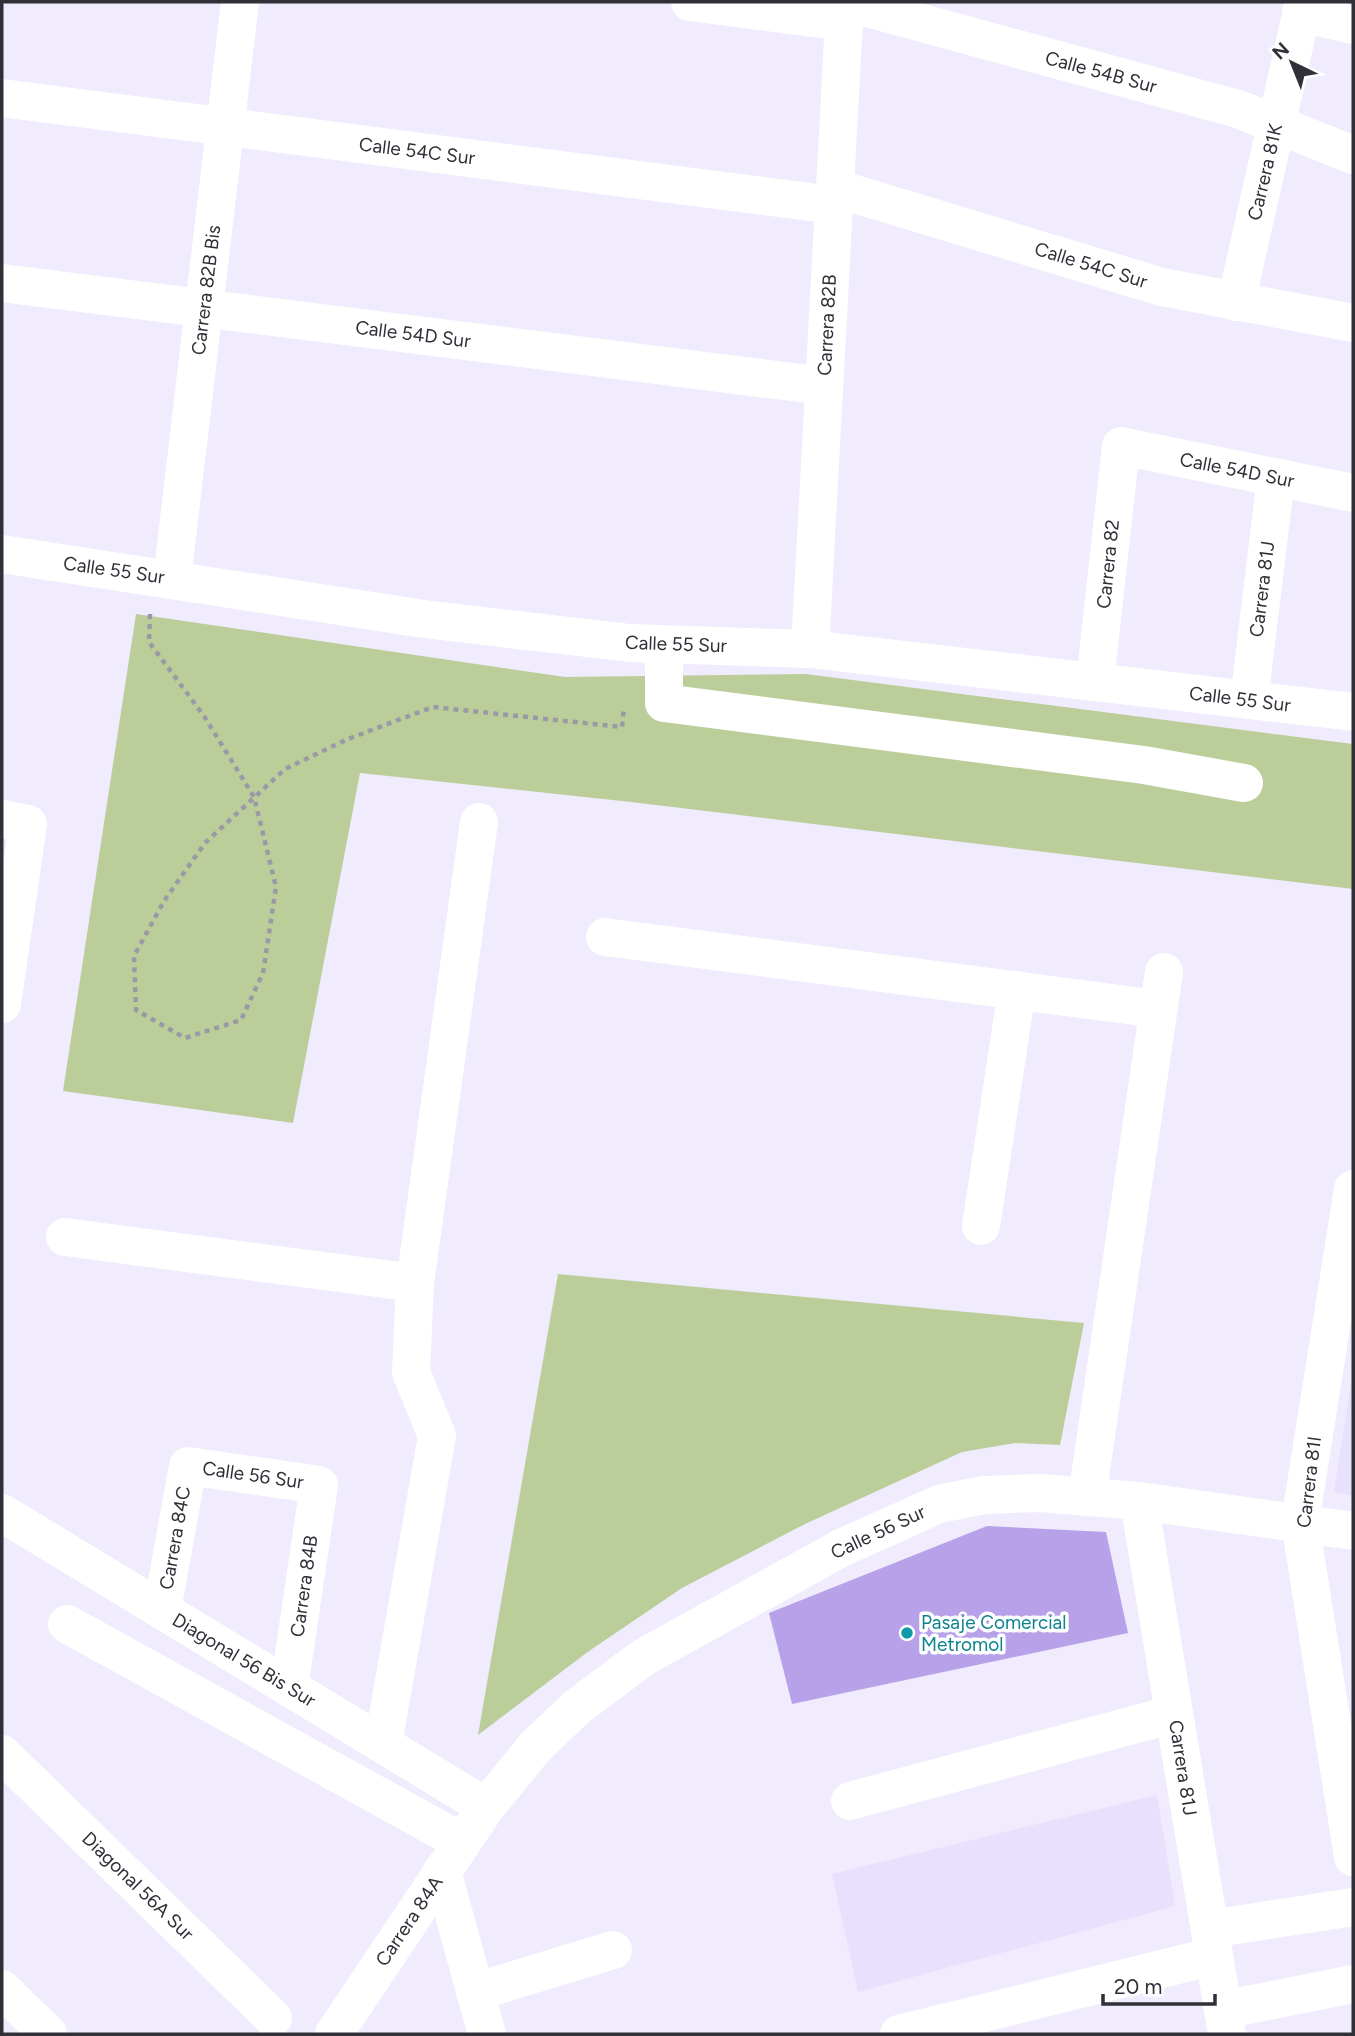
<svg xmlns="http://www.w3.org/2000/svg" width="1355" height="2036" viewBox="0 0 1355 2036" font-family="Figtree,sans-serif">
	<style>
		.built { fill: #e8e1fe }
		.green { fill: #bbce9a }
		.building { fill: #b7a2e9 }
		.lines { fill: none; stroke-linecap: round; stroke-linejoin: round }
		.path { stroke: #9c99a6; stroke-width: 4.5; stroke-dasharray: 5 5; stroke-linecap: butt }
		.minor { stroke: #fff; stroke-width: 38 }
		.culture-dot { fill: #0f9aa8; stroke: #fff; stroke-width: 2.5 }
		.labels { text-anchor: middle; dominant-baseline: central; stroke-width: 7; stroke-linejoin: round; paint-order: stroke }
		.street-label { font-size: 19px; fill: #312f37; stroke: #fff }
		.culture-label { font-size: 19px; fill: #0d838f; stroke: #fff; text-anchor: start }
	</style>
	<rect width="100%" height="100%" fill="#f0ebfd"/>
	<!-- built -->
	<g class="built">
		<polygon points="1353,1371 1353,1496 1334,1492"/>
		<polygon points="1157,1795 1175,1906 858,1992 832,1874"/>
	</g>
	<!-- green -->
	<g class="green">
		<polygon points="136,614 565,677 806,674 1353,744 1353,889 631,802 360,773 293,1123 63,1091"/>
		<polygon points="558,1274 1084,1323 1060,1445 1015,1443 962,1452 805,1524 682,1588 589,1651 478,1735"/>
	</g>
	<!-- building -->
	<polygon class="building" points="987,1526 1106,1532 1128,1633 792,1704 769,1613"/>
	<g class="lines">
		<!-- path -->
		<polyline class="path" points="150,614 149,642 204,716 254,797 276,887 263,973 241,1020 185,1038 136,1010 134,956 164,901 205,843 285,769 348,739 433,707 622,727 624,707"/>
		<!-- minor -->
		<g class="minor">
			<polyline points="690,2 843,22"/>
			<polyline points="845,2 1238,109 1353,155"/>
			<polyline points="1301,13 1353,25"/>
			<polyline points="2,98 833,205"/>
			<polyline points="835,188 1162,287 1353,323"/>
			<polyline points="2,283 824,386"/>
			<polyline points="1236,302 1304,2"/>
			<polyline points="2,554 424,619 630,643 810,649 1353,712"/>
			<polyline points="172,579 240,2"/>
			<polyline points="664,644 664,703 1144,765 1244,783"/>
			<polyline points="810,649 845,2"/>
			<polyline points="1095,682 1121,446 1353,493"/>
			<polyline points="1249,700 1276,478"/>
			<polyline points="2,819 28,824 2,1004"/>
			<polyline points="605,937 1158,1009"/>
			<polyline points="1353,1189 1300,1522 1353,1857"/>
			<polyline points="981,1226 1017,990"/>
			<polyline points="65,1237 415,1283"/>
			<polyline points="1087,1497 1164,972"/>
			<polyline points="1139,1501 1227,2034"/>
			<polyline points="2,1513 486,1807"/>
			<polyline points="162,1610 188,1466 319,1485 289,1688"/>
			<polyline points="67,1624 462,1842"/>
			<polyline points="383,1744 437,1436 411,1372 415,1283 479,822"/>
			<polyline points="2,1754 273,2018"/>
			<polyline points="850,1801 1174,1714"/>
			<polyline points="442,1871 487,2034"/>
			<polyline points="1210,1929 1353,1907"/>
			<polyline points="2,1989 48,2034"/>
			<polyline points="475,1992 613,1950"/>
			<polyline points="1223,2010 1353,1984"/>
			<polyline points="334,2034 486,1807 536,1746 577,1707 644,1657 841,1548 939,1504 984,1495 1040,1493 1139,1501 1353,1531"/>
			<polyline points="899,2034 1214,1956"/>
		</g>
	</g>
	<!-- markers -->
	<circle class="culture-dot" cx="907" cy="1633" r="7"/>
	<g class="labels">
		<!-- street labels -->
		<g class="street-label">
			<text transform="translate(1101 72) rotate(15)">Calle 54B Sur</text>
			<text transform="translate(417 151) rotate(7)">Calle 54C Sur</text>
			<text transform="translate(1265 172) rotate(-77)">Carrera 81K</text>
			<text transform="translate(1091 265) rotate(17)">Calle 54C Sur</text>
			<text transform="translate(206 290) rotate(-83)">Carrera 82B Bis</text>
			<text transform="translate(827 325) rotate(-87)">Carrera 82B</text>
			<text transform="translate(413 334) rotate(7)">Calle 54D Sur</text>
			<text transform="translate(1237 470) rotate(11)">Calle 54D Sur</text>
			<text transform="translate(1108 564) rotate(-84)">Carrera 82</text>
			<text transform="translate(114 570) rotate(8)">Calle 55 Sur</text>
			<text transform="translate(1262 589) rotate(-83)">Carrera 81J</text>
			<text transform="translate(676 644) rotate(2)">Calle 55 Sur</text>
			<text transform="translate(1240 699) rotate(7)">Calle 55 Sur</text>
			<text transform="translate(253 1475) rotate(8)">Calle 56 Sur</text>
			<text transform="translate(1309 1482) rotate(-83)">Carrera 81I</text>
			<text transform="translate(878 1532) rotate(-25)">Calle 56 Sur</text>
			<text transform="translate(175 1538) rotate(-80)">Carrera 84C</text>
			<text transform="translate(304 1586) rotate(-82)">Carrera 84B</text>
			<text transform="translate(244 1660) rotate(31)">Diagonal 56 Bis Sur</text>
			<text transform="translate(1183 1768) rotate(81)">Carrera 81J</text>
			<text transform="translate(138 1886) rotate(44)">Diagonal 56A Sur</text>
			<text transform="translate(409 1921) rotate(-56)">Carrera 84A</text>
		</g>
		<!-- culture labels -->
		<g class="culture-label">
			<text x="921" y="1622">Pasaje Comercial<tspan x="921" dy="22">Metromol</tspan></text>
		</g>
	</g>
	<!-- border -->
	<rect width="1355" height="2036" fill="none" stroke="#312f37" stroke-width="7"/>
	<!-- north arrow -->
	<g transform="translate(1292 63) rotate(317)" stroke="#ffffff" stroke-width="5" paint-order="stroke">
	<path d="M0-5L12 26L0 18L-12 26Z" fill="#312f37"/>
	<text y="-10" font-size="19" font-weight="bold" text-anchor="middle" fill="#312f37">N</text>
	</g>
	<!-- scale -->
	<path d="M1103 1994v10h112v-10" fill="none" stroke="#312f37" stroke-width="3.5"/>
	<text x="1114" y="1994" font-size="21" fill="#312f37" stroke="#ffffff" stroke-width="5" paint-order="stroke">20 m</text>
</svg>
